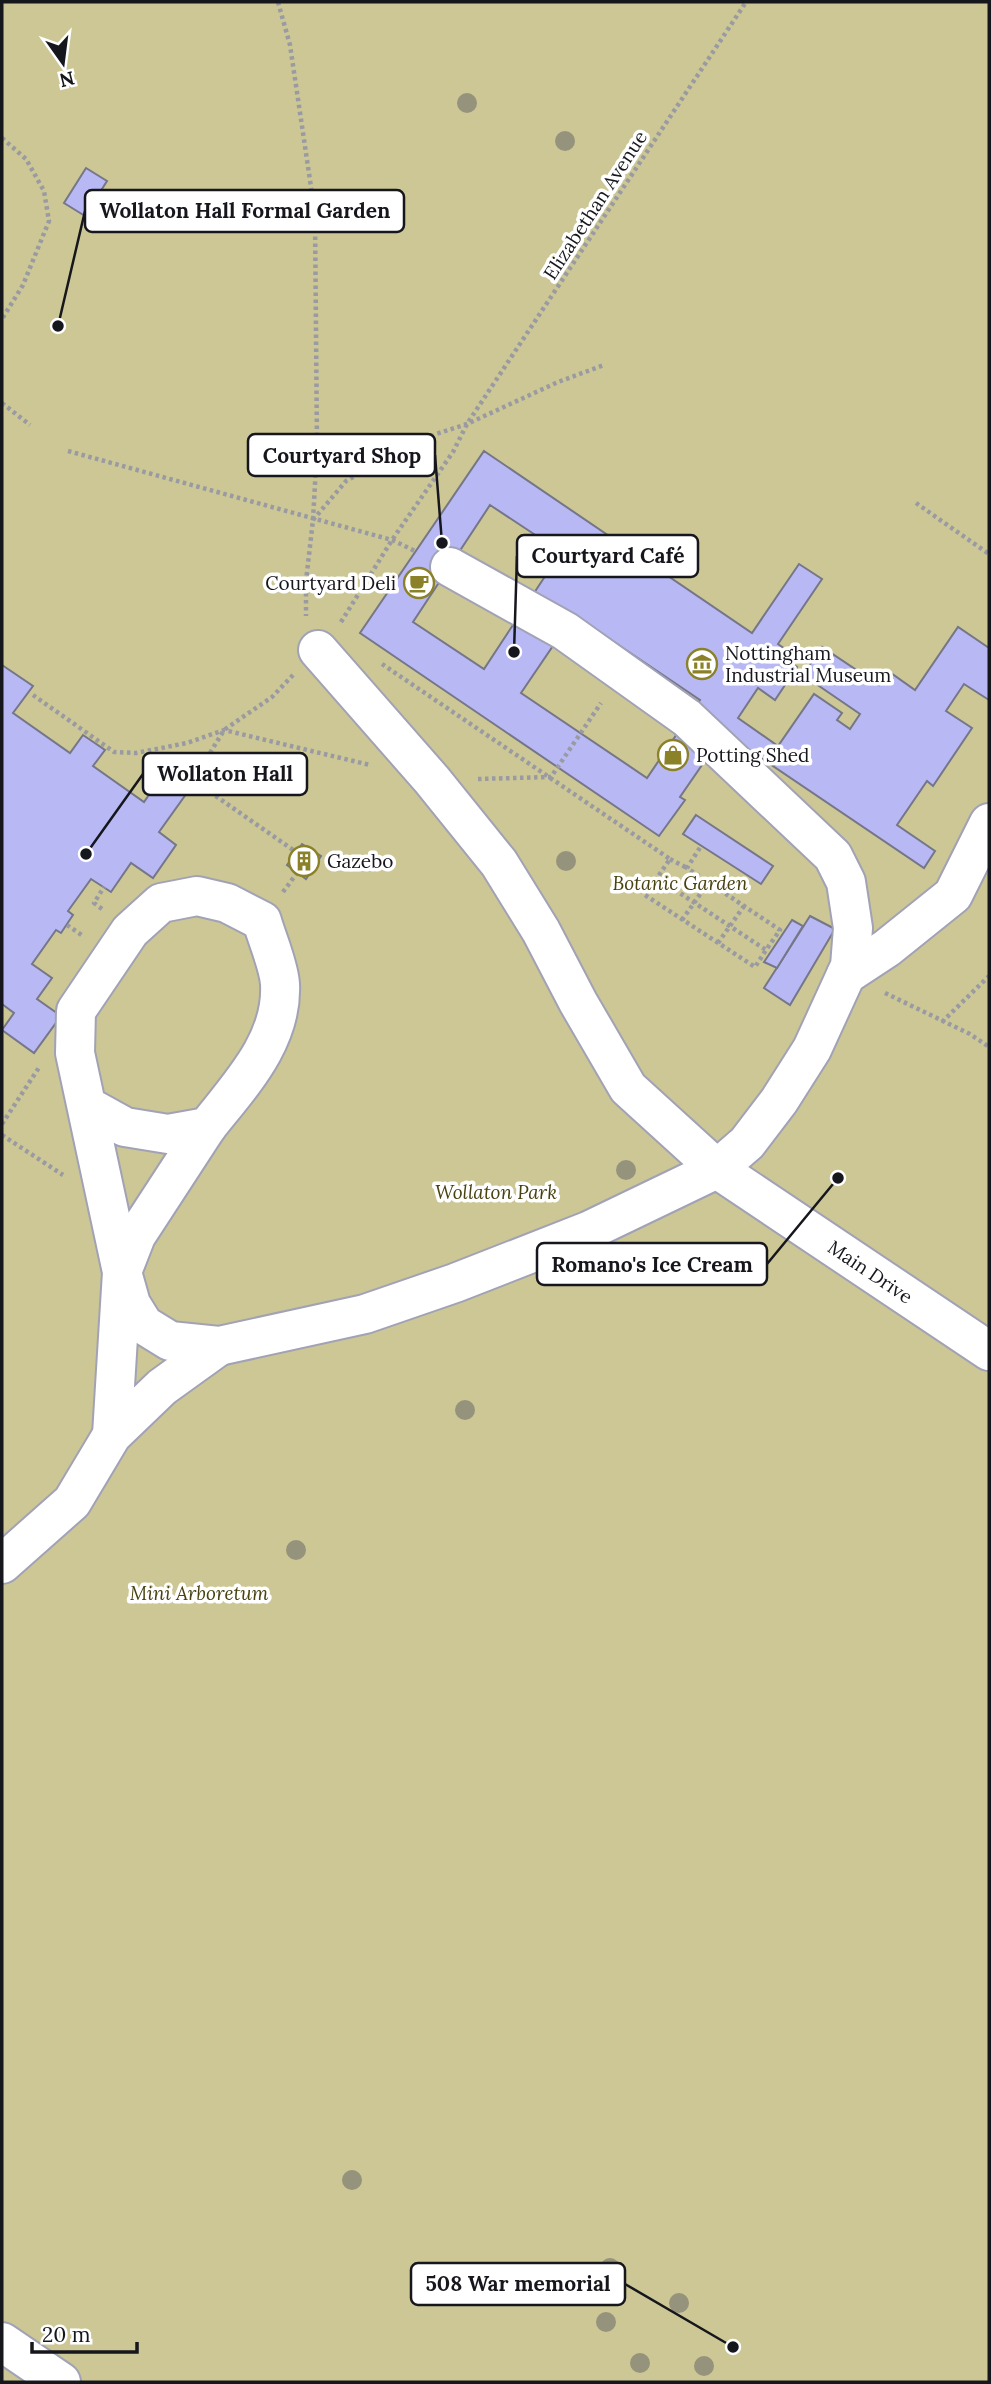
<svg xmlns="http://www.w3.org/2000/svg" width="991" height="2384" viewBox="0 0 991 2384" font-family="Lora,serif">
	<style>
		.green { fill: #ccc795 }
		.building { fill: #b8b9f4; stroke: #757688; stroke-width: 2; fill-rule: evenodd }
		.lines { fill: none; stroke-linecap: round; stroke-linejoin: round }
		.minor-casing { stroke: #a1a2b5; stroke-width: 42 }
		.path { stroke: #999aa2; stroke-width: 4.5; stroke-dasharray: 3.5 3.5; stroke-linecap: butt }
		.minor { stroke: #fff; stroke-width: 38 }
		.tree { fill: #96937c }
		.labels { text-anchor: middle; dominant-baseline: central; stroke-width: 7; stroke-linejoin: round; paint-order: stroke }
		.street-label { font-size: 19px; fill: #16161d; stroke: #fff }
		.poi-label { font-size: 19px; fill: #16161d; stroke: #fff; text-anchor: start }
		.park-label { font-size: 19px; font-style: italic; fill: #484211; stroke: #fff }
		.leader { fill: none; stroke: #16161d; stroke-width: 2.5 }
		.callout-dot { fill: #16161d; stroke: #fff; stroke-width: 2.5 }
		.callout { fill: #fff; stroke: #16161d; stroke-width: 2.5 }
		.callout-label { font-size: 21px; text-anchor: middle; font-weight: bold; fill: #16161d }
	</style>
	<rect width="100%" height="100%" fill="#f5f6fe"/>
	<!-- green -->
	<rect class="green" x="2" y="2" width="987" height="2380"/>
	<!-- building -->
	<g class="building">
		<polygon points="86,168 107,181 85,216 64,203"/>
		<path d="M484 451 752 633 799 564 822 579 778 644 785 649 781 655 797 667 775 700 758 688 738 718 778 746 814 694 842 713 837 720 850 729 860 714 803 675 822 647 879 685 888 671 915 690 958 627 989 648V700L964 684 946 711 972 728 933 786 927 781 897 825 935 851 924 868 724 733 680 797 685 800 659 836 360 633ZM490 505 561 552 484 669 413 622ZM574 615 700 700 647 778 521 693Z"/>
		<polygon points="2,665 33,686 13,713 70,753 83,735 105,750 93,766 144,802 164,773 189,790 159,832 176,845 153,878 131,863 111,892 91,879 68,911 73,915 61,933 56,930 32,964 52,978 37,999 61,1016 34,1053 2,1030 14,1013 2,1004"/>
		<polygon points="696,815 773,866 761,884 683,834"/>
		<polygon points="302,844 321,856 306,879 287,865"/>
		<polygon points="810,916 835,929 790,1005 764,988"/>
		<polygon points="792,920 803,926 777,968 764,962"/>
	</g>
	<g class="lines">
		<!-- minor casing -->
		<g class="minor-casing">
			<g id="minor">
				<path id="s1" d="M318 650 432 780 499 863 541 931 578 1002 628 1088 717 1169 989 1351"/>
				<polyline points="846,975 887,948 953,895 989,823"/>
				<path d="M87 1106 125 1127 168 1134 207 1127C240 1085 283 1041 280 984 279 966 267 939 262 921L227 903 197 896 161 903 130 931 76 1011 75 1053 122 1272 112 1435"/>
				<polyline points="207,1127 136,1236 122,1272 131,1304 144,1325 170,1341 219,1346 365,1314 455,1283 588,1231 717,1169 747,1143 779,1101 812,1049 850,966 853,928 846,882 833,856 687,718 565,631 450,567"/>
				<polyline points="2,1564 72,1502 112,1435 162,1387 219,1346"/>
				<polyline points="2,2342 61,2382"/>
			</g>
		</g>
		<!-- path -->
		<g class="path">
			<polyline points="278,2 290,45 315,214 317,448 313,520 306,581 306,616"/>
			<polyline points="2,138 26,159 44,191 49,221 23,285 2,319"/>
			<polyline points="2,403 30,425"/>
			<polyline points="68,451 392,540 417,552"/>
			<polyline points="916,503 989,554"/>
			<polyline points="313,520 346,481 368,469 436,434 467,424 558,382 604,365"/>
			<polyline points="341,622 392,540 453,452 467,424 746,2"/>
			<polyline points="382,664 670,859 657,878 766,950 780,930 687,868 701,846"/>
			<polyline points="293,675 272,697 224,730 199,771 202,783 207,790 296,852"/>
			<polyline points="33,695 114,752 136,753 187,743 224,730 370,765"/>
			<polyline points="478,779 551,777 601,703"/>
			<polyline points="670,859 687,868"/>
			<polyline points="657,878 645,895 755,967 766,950"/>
			<polyline points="283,892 297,873"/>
			<polyline points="102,909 94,903 104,887"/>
			<polyline points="682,920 708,883"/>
			<polyline points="67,925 83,936"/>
			<polyline points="718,943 744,906"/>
			<polyline points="885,993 970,1034 989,1047"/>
			<polyline points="942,1022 989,976"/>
			<polyline points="2,1124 40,1066"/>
			<polyline points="2,1135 63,1175"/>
		</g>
		<!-- minor -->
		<use href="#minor" class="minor"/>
	</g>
	<!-- trees -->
	<g class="tree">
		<circle cx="467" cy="103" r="10"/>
		<circle cx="565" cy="141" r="10"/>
		<circle cx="566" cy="861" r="10"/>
		<circle cx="626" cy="1170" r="10"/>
		<circle cx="465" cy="1410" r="10"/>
		<circle cx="296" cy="1550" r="10"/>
		<circle cx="352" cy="2180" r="10"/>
		<circle cx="610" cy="2268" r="10"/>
		<circle cx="679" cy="2303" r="10"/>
		<circle cx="606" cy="2322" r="10"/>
		<circle cx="640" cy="2363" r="10"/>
		<circle cx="704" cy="2366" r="10"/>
	</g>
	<!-- icons -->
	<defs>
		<g id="cafe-ring" transform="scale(1.575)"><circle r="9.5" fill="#fff" stroke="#8b8128" stroke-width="1.5"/><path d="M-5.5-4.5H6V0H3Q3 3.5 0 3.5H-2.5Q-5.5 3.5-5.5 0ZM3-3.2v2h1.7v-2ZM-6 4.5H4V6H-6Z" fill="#8b8128"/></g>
		<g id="museum-ring" transform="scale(1.575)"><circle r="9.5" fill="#fff" stroke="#8b8128" stroke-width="1.5"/><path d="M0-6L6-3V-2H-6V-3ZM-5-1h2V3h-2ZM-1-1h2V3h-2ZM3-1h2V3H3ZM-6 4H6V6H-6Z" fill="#8b8128"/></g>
		<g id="shop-ring" transform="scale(1.575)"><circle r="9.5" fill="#fff" stroke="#8b8128" stroke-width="1.5"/><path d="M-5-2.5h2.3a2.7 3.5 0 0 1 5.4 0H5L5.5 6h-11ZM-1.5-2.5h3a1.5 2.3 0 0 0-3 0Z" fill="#8b8128"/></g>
		<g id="building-ring" transform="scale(1.575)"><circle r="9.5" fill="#fff" stroke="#8b8128" stroke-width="1.5"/><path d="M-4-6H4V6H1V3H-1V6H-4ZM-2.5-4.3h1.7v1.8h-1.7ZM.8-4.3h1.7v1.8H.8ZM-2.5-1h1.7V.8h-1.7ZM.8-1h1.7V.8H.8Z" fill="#8b8128"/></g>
	</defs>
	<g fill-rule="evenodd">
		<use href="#cafe-ring" x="419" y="583"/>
		<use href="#museum-ring" x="702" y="664"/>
		<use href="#shop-ring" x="673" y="755"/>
		<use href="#building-ring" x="304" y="861"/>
	</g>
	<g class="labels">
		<!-- street labels -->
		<g class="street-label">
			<text transform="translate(595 205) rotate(-57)">Elizabethan Avenue</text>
			<text stroke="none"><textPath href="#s1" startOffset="844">Main Drive</textPath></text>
		</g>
		<!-- poi labels -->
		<g class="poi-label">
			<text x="396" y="583" text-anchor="end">Courtyard Deli</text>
			<text x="725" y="653">Nottingham<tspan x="725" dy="22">Industrial Museum</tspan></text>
			<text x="696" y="755">Potting Shed</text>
			<text x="327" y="861">Gazebo</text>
		</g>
		<!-- park labels -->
		<g class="park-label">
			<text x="680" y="883">Botanic Garden</text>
			<text x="496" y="1192">Wollaton Park</text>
			<text x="199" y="1593">Mini Arboretum</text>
		</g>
	</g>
	<!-- callouts -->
	<path class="leader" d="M58 326L85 211M442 543L435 455M514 652L517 556M86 854L143 774M838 1178L767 1264M733 2347L625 2284"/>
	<g class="callout-dot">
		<circle cx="58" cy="326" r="7"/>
		<circle cx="442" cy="543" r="7"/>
		<circle cx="514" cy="652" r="7"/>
		<circle cx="86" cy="854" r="7"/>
		<circle cx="838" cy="1178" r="7"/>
		<circle cx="733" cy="2347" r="7"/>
	</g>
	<g class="callout">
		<rect x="85" y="190" width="319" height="42" rx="7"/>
		<rect x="248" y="434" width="187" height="42" rx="7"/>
		<rect x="517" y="535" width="181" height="42" rx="7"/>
		<rect x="143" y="753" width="164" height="42" rx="7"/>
		<rect x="537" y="1243" width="230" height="42" rx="7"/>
		<rect x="411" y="2263" width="214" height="42" rx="7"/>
	</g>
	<g class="callout-label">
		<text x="245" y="218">Wollaton Hall Formal Garden</text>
		<text x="342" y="463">Courtyard Shop</text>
		<text x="608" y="563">Courtyard Café</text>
		<text x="225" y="781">Wollaton Hall</text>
		<text x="652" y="1272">Romano's Ice Cream</text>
		<text x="518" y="2291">508 War memorial</text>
	</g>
	<!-- border -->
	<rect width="991" height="2384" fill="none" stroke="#16161d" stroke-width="7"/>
	<!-- north arrow -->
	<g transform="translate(63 63) rotate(166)" stroke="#ffffff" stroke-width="5" paint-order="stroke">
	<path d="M0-5L12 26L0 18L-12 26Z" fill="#16161d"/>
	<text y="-10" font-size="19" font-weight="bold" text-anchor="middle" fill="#16161d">N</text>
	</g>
	<!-- scale -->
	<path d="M32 2342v10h105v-10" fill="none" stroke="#16161d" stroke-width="3.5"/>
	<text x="42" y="2342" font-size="21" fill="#16161d" stroke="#ffffff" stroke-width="5" paint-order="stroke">20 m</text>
</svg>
